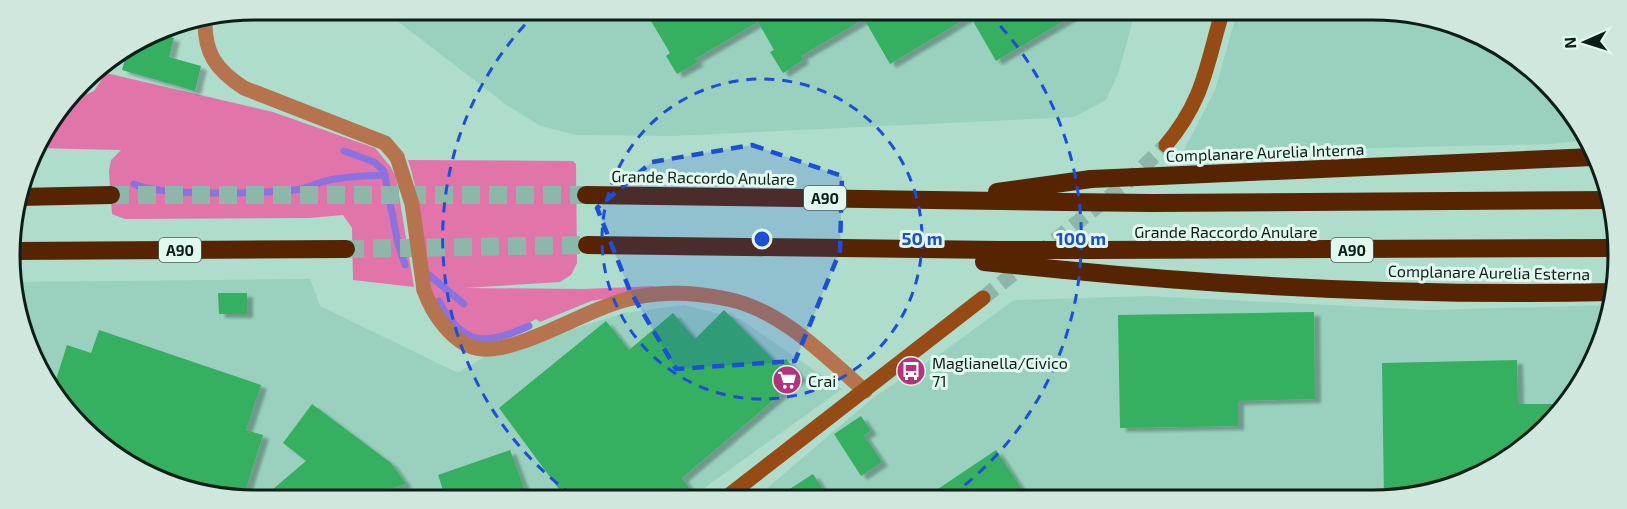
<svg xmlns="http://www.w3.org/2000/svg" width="1627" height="509" viewBox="0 0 1627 509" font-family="'Exo 2',sans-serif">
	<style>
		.built { fill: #9ad1be }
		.green { fill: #e175aa }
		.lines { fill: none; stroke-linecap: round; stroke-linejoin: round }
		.stream { stroke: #8a72df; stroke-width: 7 }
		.building { fill: #34b060; filter: url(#shadow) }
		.secondary-tunnel { stroke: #8db7a8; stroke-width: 15; stroke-dasharray: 15 8; stroke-linecap: butt }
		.highway-tunnel { stroke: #8db7a8; stroke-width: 18; stroke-dasharray: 18 9; stroke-linecap: butt }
		.street { stroke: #b5744d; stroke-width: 15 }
		.secondary { stroke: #964b14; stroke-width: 15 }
		.highway { stroke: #562400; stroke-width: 18 }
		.street-bridge { stroke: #b5744d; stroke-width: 15 }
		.highway-bridge { stroke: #562400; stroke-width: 18 }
		.marked { fill: #1d4ed8; fill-opacity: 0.2; stroke: #1d4ed8; stroke-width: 4.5; stroke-dasharray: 12 8; stroke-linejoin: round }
		.ring { fill: none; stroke: #1d4ed8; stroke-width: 3; stroke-dasharray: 10 8 }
		.labels { text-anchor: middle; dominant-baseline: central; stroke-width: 6; stroke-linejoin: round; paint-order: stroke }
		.shield { fill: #e1f8ef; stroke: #4b5f58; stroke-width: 1.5 }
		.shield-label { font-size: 15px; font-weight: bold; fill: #0b1e18 }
		.street-label { font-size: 16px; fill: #0b1e18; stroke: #e1f8ef }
		.poi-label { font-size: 16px; fill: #0b1e18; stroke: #e1f8ef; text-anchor: start }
		.rim { fill: none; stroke: #0b1e18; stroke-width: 3 }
		.centre { fill: #1d4ed8; stroke: #e1f8ef; stroke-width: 3 }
		.ring-label { font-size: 18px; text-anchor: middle; font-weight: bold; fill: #1d4ed8; stroke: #e1f8ef; stroke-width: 6; stroke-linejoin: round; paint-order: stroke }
	</style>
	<defs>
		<filter id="shadow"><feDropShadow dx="6" dy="4" stdDeviation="1.5" flood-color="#0004"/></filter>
	</defs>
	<rect width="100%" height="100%" fill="#aeddcc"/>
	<!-- built -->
	<g class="built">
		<polygon points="383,10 1135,13 1118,74 1106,100 1074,117 673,136 576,135 541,126 508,106"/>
		<polygon points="1237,13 1421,14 1509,51 1577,118 1586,140 1552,144 1288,150 1179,160 1215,90"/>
		<polygon points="310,279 320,306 458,373 484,357 624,313 684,305 740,319 842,389 693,496 206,495 118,458 51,391 17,318 15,282"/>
		<polygon points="1148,296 1430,310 1612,305 1585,377 1546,428 1481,475 1405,498 758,496 874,397 947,349 1014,300"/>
	</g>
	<!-- green -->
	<g class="green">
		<polygon points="106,73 273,112 375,148 390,166 396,177 414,287 353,280 352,228 343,215 309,218 125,219 112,214 109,171 111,160 121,150 34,148 68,102 94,91"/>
		<path d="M408 160 573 161 576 164 577 263 571 275 560 282 465 288 584 289 655 286 646 292 591 301 540 322 536 319 529 323 531 327C517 333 502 341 487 341 459 342 438 312 431 287 420 245 422 201 408 160Z"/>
	</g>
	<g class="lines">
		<!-- stream -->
		<g class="stream">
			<polyline points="344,151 374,162 384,171 398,244 405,265"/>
			<path d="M134 184C160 197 262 193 295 190 307 189 318 182 330 180 348 176 367 176 385 175"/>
			<polyline points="429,275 464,304"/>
			<path d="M439 301C462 346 486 346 529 326"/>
		</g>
	</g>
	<!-- building -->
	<g class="building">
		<polygon points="645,11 829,11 1079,12 996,61 970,16 890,64 864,19 801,56 803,60 783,73 770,52 774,50 758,22 695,59 698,62 677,74 666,56 670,53"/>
		<polygon points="153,32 174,38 169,57 201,66 195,91 122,70 128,48"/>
		<polygon points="218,293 247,293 247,314 219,314"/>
		<polygon points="724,310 779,365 786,359 801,377 682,478 695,496 564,496 499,408 606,321 629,350 673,313 695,339"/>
		<polygon points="1314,312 1315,399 1238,401 1238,426 1120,428 1118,315"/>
		<polygon points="99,330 261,385 246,430 263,435 244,495 230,495 196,485 194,490 118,458 52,392 67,345 91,353"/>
		<polygon points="1517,360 1518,404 1565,404 1546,428 1481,475 1405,498 1384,498 1382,363"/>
		<polygon points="312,404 391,463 406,484 388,490 389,496 266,495 306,461 283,443"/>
		<polygon points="861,416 871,431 864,435 882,462 861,476 834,434"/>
		<polygon points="510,450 527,496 445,496 438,475"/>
		<polygon points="996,450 1027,497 926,497"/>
		<polygon points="813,474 828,497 779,496"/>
	</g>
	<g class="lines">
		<!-- secondary-tunnel -->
		<polyline class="secondary-tunnel" points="983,298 1124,185 1166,145"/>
		<!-- highway-tunnel -->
		<g class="highway-tunnel">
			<polyline points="111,195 586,195"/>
			<polyline points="346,249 587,245"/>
		</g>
		<!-- street -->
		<g class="street">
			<path d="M205 19C204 53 216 70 244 88L385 143 397 157"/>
			<path d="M424 290C432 313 454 347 482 349 524 352 591 305 637 297 666 291 698 293 727 299 782 310 825 356 865 391"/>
		</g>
		<!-- secondary -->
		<g class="secondary">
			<path d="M1166 145C1204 100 1206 66 1222 13"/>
			<polyline points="728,496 983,298"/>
		</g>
		<!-- highway -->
		<g class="highway">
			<polyline points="1183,175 1593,157"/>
			<polyline points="997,192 1091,179"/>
			<polyline points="586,195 1064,202"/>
			<polyline points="19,197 111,195"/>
			<polyline points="1152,203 1611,200"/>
			<polyline points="587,245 1000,250"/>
			<polyline points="1092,250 1613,248"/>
			<polyline points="13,251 346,249"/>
			<path d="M1065 270C1247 288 1431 296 1613 292"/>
		</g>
		<!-- street-bridge -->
		<polyline class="street-bridge" points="397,157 412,204 424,290"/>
		<!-- highway-bridge -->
		<g class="highway-bridge">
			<polyline points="1091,179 1183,175"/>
			<polyline points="1064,202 1152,203"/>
			<polyline points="1000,250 1092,250"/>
			<polyline points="984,262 1065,270"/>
		</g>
	</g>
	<!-- marked area -->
	<path class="marked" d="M752 145 842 176 840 251 795 361 676 369 630 291 597 208 652 162Z"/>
	<!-- distance rings -->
	<g class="ring">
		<circle cx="762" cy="239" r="160"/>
		<path d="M572 495A319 319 0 0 1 538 11M988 13A319 319 0 0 1 952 495"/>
	</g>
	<!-- icons -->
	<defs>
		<g id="bus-disc" transform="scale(1.5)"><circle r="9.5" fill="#b6337c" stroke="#e1f8ef"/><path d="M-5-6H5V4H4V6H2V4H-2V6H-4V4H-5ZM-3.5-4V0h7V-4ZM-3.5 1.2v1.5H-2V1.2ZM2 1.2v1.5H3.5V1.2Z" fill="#fff"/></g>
		<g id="supermarket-disc" transform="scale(1.5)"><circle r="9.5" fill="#b6337c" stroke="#e1f8ef"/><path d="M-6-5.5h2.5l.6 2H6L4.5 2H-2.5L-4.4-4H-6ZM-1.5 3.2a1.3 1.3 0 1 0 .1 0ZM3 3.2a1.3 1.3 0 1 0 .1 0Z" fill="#fff"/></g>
	</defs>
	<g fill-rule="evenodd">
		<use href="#bus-disc" x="911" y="371"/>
		<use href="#supermarket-disc" x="787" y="380"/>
	</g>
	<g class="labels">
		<!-- shield labels -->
		<g class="shield">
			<rect x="804" y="186" width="42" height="24" rx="4.5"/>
			<rect x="159" y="238" width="42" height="24" rx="4.5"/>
			<rect x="1331" y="238" width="42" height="24" rx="4.5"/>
		</g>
		<g class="shield-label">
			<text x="825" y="198">A90</text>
			<text x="180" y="250">A90</text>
			<text x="1352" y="250">A90</text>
		</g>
		<!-- street labels -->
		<g class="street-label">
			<text transform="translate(1265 152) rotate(-2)">Complanare Aurelia Interna</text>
			<text transform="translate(703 177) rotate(1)">Grande Raccordo Anulare</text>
			<text x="1226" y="231">Grande Raccordo Anulare</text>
			<text transform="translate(1489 272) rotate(1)">Complanare Aurelia Esterna</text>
		</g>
		<!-- poi labels -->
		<g class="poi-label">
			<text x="932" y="362">Maglianella/Civico<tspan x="932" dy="18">71</tspan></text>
			<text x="808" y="380">Crai</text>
		</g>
	</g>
	<!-- crop -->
	<path d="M0 0H1627V509H0ZM255 20H1373A235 235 0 0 1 1608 255V255A235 235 0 0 1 1373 490H255A235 235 0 0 1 20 255V255A235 235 0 0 1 255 20Z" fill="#d0e7de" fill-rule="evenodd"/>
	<path class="rim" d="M255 20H1373A235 235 0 0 1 1608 255V255A235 235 0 0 1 1373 490H255A235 235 0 0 1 20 255V255A235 235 0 0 1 255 20Z"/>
	<circle cx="762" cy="239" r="9" class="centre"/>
	<g class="ring-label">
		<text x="922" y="245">50 m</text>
		<text x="1081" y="245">100 m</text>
	</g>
	<!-- north arrow -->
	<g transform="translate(1585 42) rotate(267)" stroke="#e1f8ef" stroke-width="4.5" paint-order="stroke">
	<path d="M0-4.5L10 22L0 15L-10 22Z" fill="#0b1e18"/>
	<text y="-9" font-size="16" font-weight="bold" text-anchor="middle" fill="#0b1e18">N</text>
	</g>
</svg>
